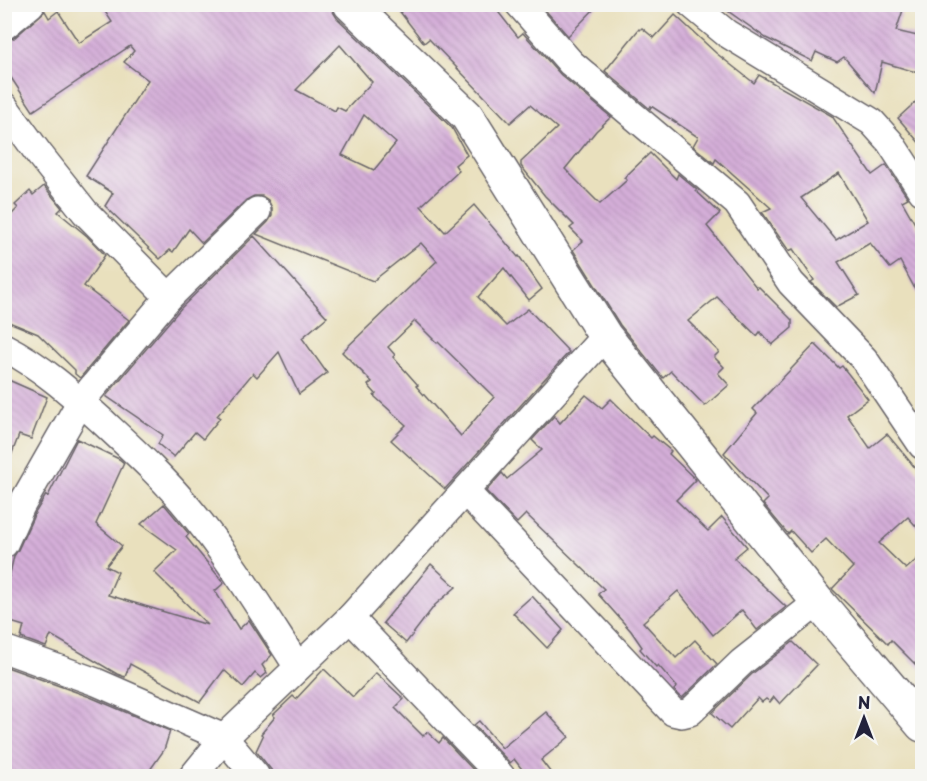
<svg xmlns="http://www.w3.org/2000/svg" width="927" height="781" viewBox="0 0 927 781" font-family="'Playpen Sans',sans-serif">
	<style>
		.building { fill: url(#building-back-hatch); fill-rule: evenodd }
		.lines { fill: none; stroke-linecap: round; stroke-linejoin: round }
		.minor-casing { stroke: #686468; stroke-width: 30 }
		.secondary-casing { stroke: #686468; stroke-width: 36 }
		.minor { stroke: #fff; stroke-width: 27 }
		.secondary { stroke: #fff; stroke-width: 33 }
	</style>
	<defs>
		<pattern id="building-back-hatch" width="6" height="6" patternUnits="userSpaceOnUse" patternTransform="scale(1.5)"><rect width="6" height="6" fill="#d4aed8"/><path d="M-1 5l2 2M0 0l6 6M5-1l2 2" fill="none" stroke="#b695ba"/></pattern>
	</defs>
	<rect width="100%" height="100%" fill="#f6f6f2"/>
	<filter id="ink" filterUnits="userSpaceOnUse"><feTurbulence type="fractalNoise" baseFrequency=".0167" numOctaves="2"/><feDisplacementMap in="SourceGraphic" scale="12" xChannelSelector="R" yChannelSelector="G"/><feConvolveMatrix kernelMatrix="1 2 1 2 8 2 1 2 1" color-interpolation-filters="sRGB"/></filter>
	<filter id="wash" filterUnits="userSpaceOnUse"><feTurbulence type="fractalNoise" baseFrequency=".008" numOctaves="4" result="noise"/><feDisplacementMap in="SourceGraphic" scale="24" xChannelSelector="R" yChannelSelector="G"/><feGaussianBlur stdDeviation="1.35" result="paint"/><feColorMatrix in="noise" values="0 0 0 0 0 0 0 0 0 0 0 0 0 0 0 0 0 1.4 0 .05"/><feComposite in="paint" operator="in"/></filter>
	<g filter="url(#wash)">
		<rect width="100%" height="100%" fill="#e9e0bd"/>
		<g id="blocks">
			<!-- building -->
			<g class="building">
				<path d="M100 4H332V10L337 18 452 128 467 155 455 165 459 171 421 206 445 232 474 205 518 257 519 256 542 289 529 300 504 268 478 297 506 326 528 309 569 352 445 489 391 440 406 425 374 396 376 394 368 385 372 382 342 352 437 261 421 243 373 281 256 234 268 222 272 216V208L268 200 262 196H254L246 200 202 243 189 229 173 252 170 250 160 259 105 206 113 193 86 176 148 80 124 62 134 51 130 46 33 111 4 67V41L14 38 45 11 49 18 58 11 79 43 112 22ZM340 45 372 82 345 111 337 107 335 111 296 90ZM364 115 396 143 374 170 342 155ZM415 321 437 343 438 342 494 397 461 436 416 386 418 385 393 357 395 355 388 347Z"/>
				<polygon points="394,4 492,4 518,37 523,33 561,75 611,117 596,131 565,169 600,204 627,180 624,178 650,153 676,179 678,174 697,190 696,191 720,213 707,226 757,288 759,287 792,320 792,328 772,345 760,332 757,336 717,297 688,321 719,352 714,357 724,367 718,373 729,385 705,406 671,371 663,378 620,325 573,250 583,241 570,228 574,225 545,196 521,166 521,162 557,128 530,105 510,123 429,39 424,43"/>
				<polygon points="553,4 599,4 568,36 546,11"/>
				<polygon points="718,4 905,4 896,31 922,37 922,74 882,62 875,93 844,57 837,62 816,52 812,61 766,38"/>
				<path d="M675 15 716 53 754 83 759 75 832 116 872 175 886 165 908 198 902 201 922 236V302L900 261 890 268 870 243 838 262 859 295 836 307 811 282 814 280 793 249 789 251 762 212 771 208 716 159 714 163 693 146 698 137 651 106 650 109 605 71 639 29 640 30 642 28 654 38ZM839 173 868 221 836 240 801 198Z"/>
				<polygon points="922,96 922,146 898,118"/>
				<polygon points="44,186 62,208 58,212 87,236 105,255 84,286 129,320 80,378 75,374 75,370 38,334 4,320 4,222 18,208 15,205 30,191 33,195"/>
				<polygon points="254,236 327,317 302,338 327,373 299,394 279,352 257,377 253,373 217,416 220,418 203,439 195,432 174,457 158,444 163,435 106,396 181,308"/>
				<polygon points="815,344 839,368 842,366 868,399 847,415 870,448 887,434 922,476 922,533 908,517 879,543 906,569 922,555 922,671 891,640 888,644 832,589 853,567 826,539 811,553 791,531 788,534 763,504 768,499 724,453 757,413 753,409"/>
				<polygon points="4,378 47,397 31,439 19,435 6,469 4,468"/>
				<polygon points="586,395 602,408 611,399 651,438 653,436 671,451 669,454 696,480 676,500 708,531 722,517 747,547 734,558 786,607 757,630 742,610 713,635 678,591 643,622 676,658 695,640 717,664 682,698 674,690 677,687 658,665 656,667 640,649 642,647 631,631 598,594 604,589 526,514 517,523 486,491 502,473 507,479 542,450 532,440 554,416 560,423"/>
				<polygon points="77,439 119,459 124,463 96,524 122,546 106,566 118,572 108,595 208,625 154,572 177,550 141,524 164,504 189,534 186,537 224,583 215,591 239,629 249,620 272,655 262,665 267,673 261,678 255,673 243,687 224,670 200,702 130,664 125,677 117,674 51,635 46,647 21,638 24,626 4,620 4,599 14,556 18,550 35,513 46,495 48,496"/>
				<polygon points="431,564 456,587 435,605 406,643 383,623"/>
				<polygon points="532,596 563,630 547,648 513,613"/>
				<polygon points="793,642 817,665 780,704 774,697 770,702 766,699 762,702 758,698 730,729 712,713 752,674"/>
				<polygon points="4,666 90,697 170,731 164,750 145,777 4,777"/>
				<polygon points="324,669 353,697 376,673 404,699 395,708 423,736 427,732 439,743 443,738 480,777 277,777 256,751 263,736 261,734 275,717 273,715 293,696 296,699"/>
				<polygon points="546,712 569,737 541,760 554,777 528,777 514,759 510,763 474,725 479,721 502,748"/>
			</g>
		</g>
	</g>
	<g filter="url(#ink)">
		<use href="#blocks" fill-opacity="0" stroke="#686468" stroke-width="1.5"/>
		<g class="lines">
			<!-- minor casing -->
			<g class="minor-casing">
				<g id="minor">
					<polyline points="519,4 571,63 737,203 791,283 864,359 922,445"/>
					<polyline points="691,4 726,33 872,122 890,142 922,191"/>
					<polyline points="4,26 31,4"/>
					<polyline points="4,106 39,154 85,212 169,297"/>
					<path d="M4 347C41 366 72 394 102 421 132 449 163 477 189 509 230 558 263 613 298 667"/>
					<polyline points="465,491 673,712 682,714 690,712 742,662 818,602"/>
					<polyline points="4,544 21,506 81,401 169,297 257,211"/>
					<polyline points="350,618 501,776"/>
					<polyline points="4,649 96,682 224,738 256,776"/>
					<polyline points="193,776 224,738 350,618 605,336"/>
				</g>
			</g>
			<!-- secondary casing -->
			<g class="secondary-casing">
				<polyline id="secondary" points="350,4 467,116 605,336 818,602 922,725"/>
			</g>
			<!-- minor -->
			<use href="#minor" class="minor"/>
			<!-- secondary -->
			<use href="#secondary" class="secondary"/>
		</g>
	</g>
	<!-- margin -->
	<rect width="927" height="781" fill="none" stroke="#f6f6f2" stroke-width="24"/>
	<!-- north arrow -->
	<g transform="translate(864 718)" stroke="#f6f6f2" stroke-width="4.5" paint-order="stroke">
	<path d="M0-4.5L10 22L0 15L-10 22Z" fill="#22223b"/>
	<text y="-9" font-size="16" font-weight="bold" text-anchor="middle" fill="#22223b">N</text>
	</g>
</svg>
